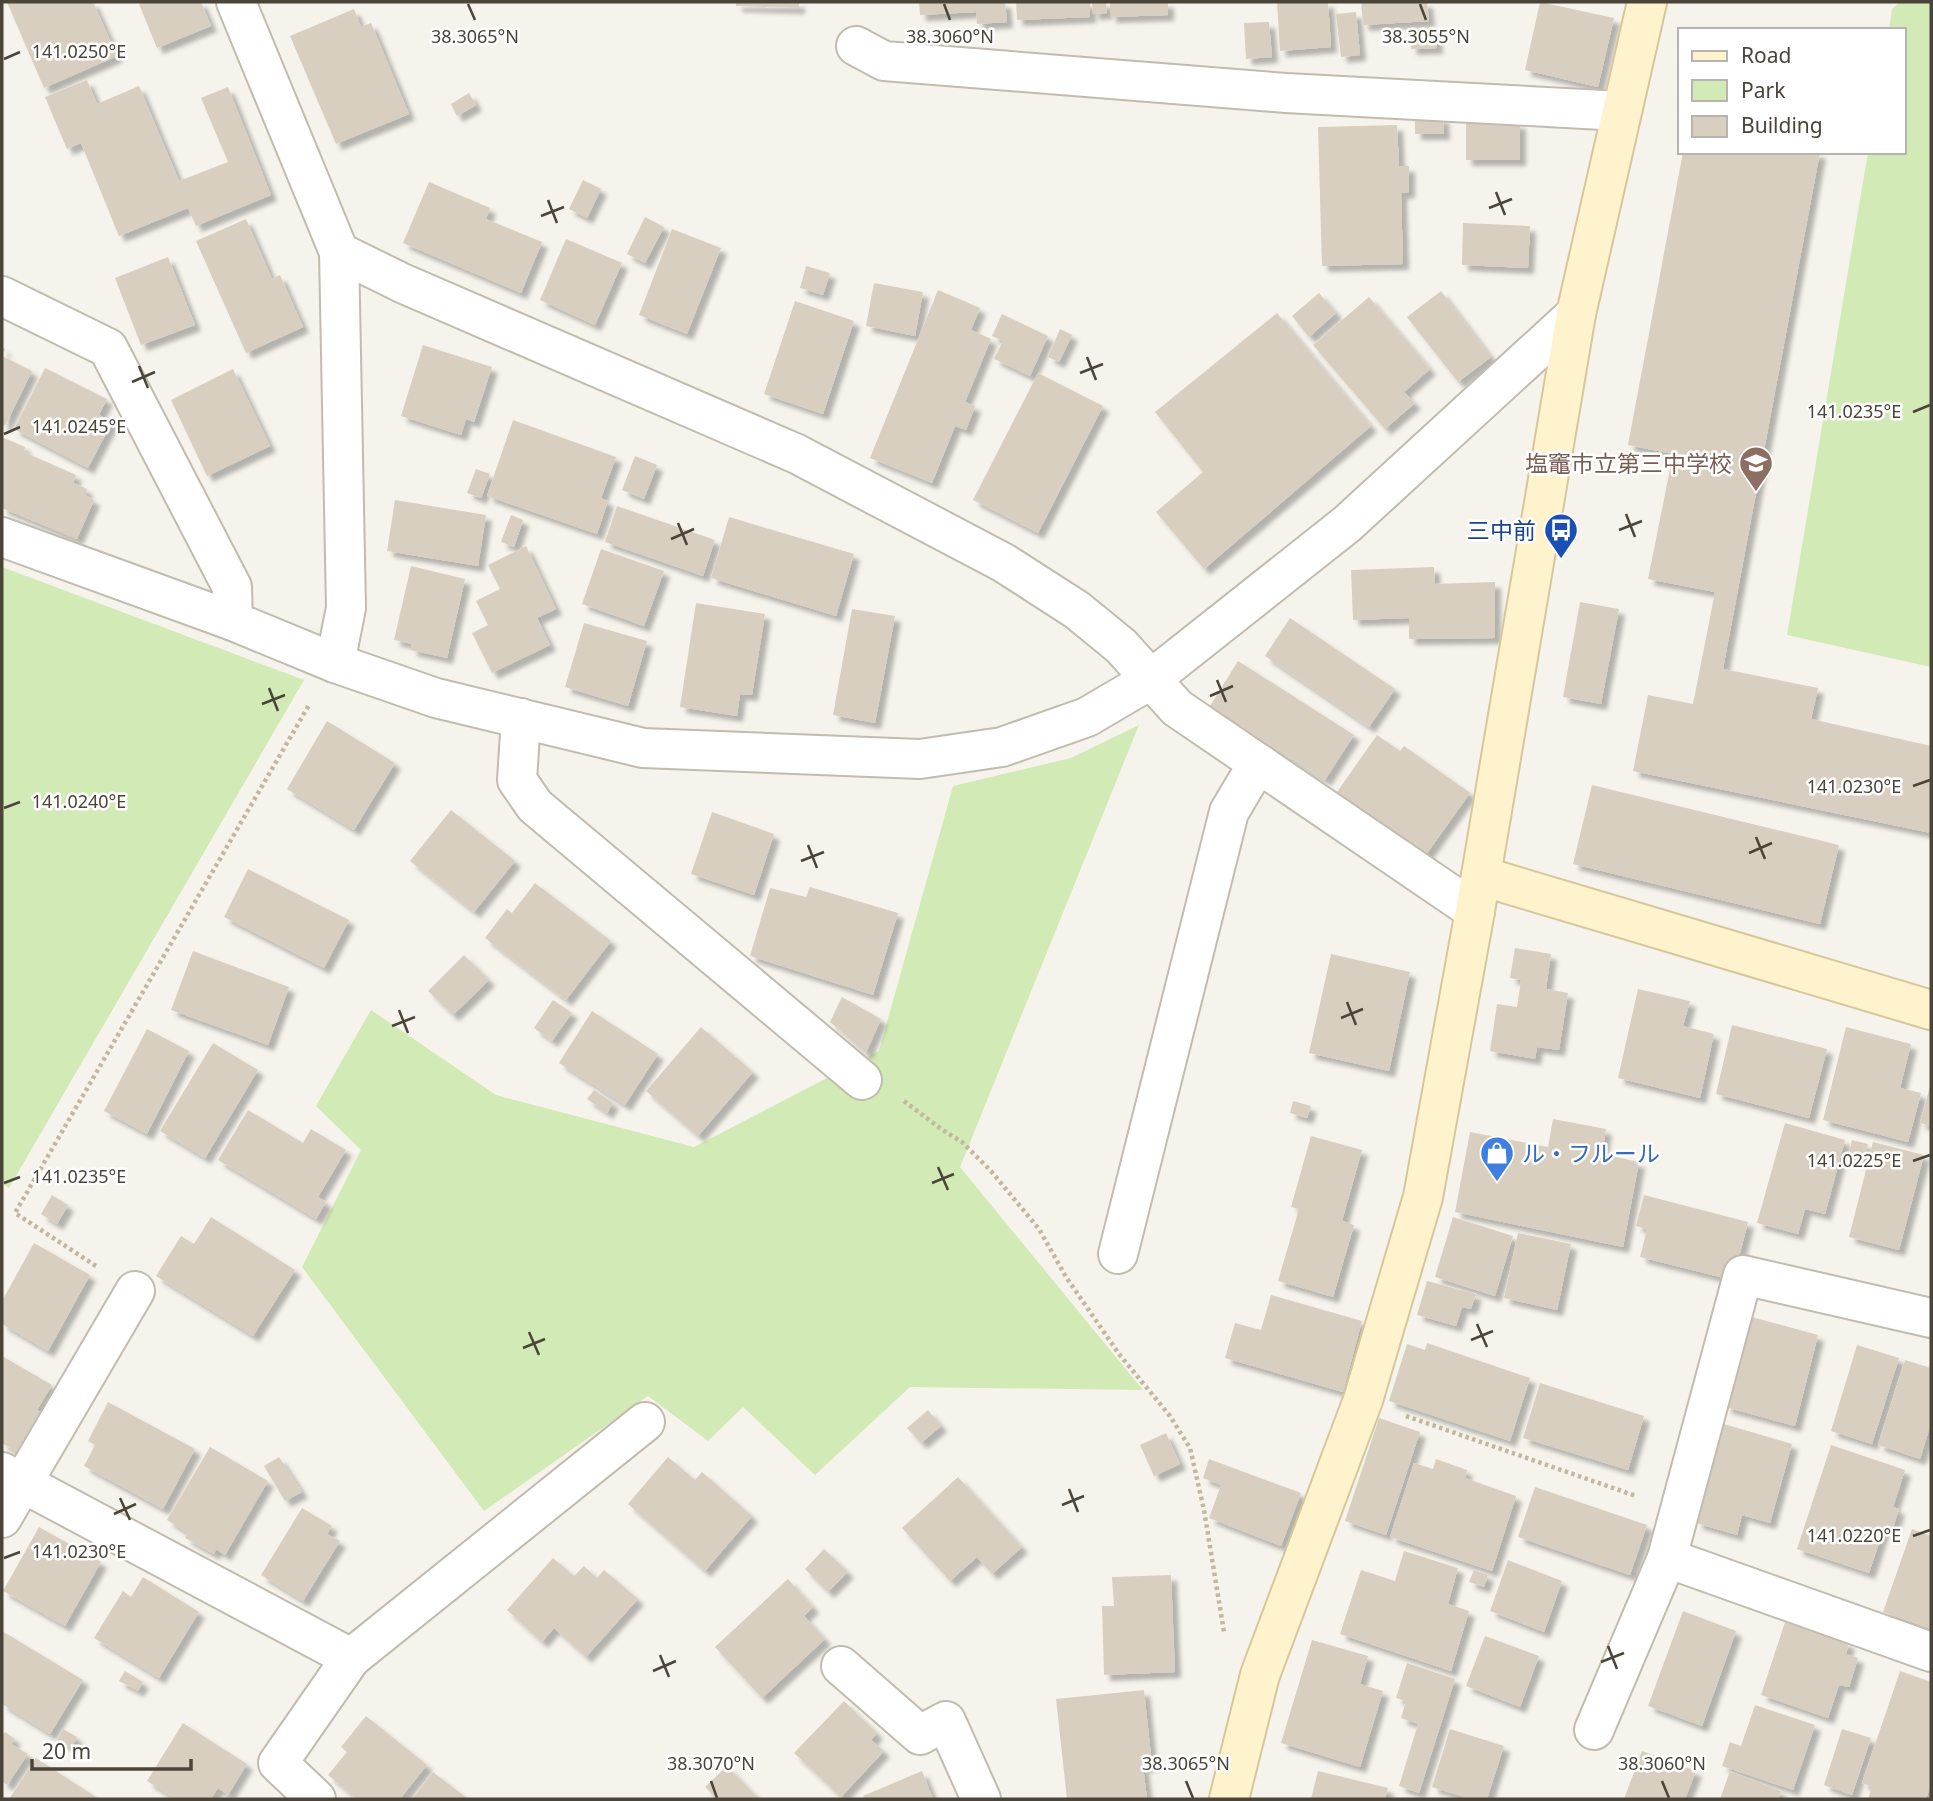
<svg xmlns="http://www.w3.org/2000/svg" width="1933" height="1801" viewBox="0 0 1933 1801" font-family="'Noto Sans','Noto Sans JP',sans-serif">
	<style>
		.green { fill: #d2eab5 }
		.building { fill: #d8cfc1; filter: url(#shadow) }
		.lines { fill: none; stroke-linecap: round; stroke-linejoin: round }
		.street-casing { stroke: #c2bbae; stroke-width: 42 }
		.secondary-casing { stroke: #d6c79b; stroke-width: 42 }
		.path { stroke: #c4b79f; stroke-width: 4.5; stroke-dasharray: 3.5 3.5; stroke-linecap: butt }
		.street { stroke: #fff; stroke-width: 38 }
		.secondary { stroke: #fff3cd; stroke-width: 38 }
		.ticks { fill: none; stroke: #4b4439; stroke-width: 2.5 }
		.labels { text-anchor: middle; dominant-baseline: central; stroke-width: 5; stroke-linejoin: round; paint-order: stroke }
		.education-label { font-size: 23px; fill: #785e54; stroke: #fff; text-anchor: end }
		.transit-label { font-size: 23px; fill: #164399; stroke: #fff; text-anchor: end }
		.shop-label { font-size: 23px; fill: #366cbe; stroke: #fff; text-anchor: start }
		.ticks-label { font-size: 18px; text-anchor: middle; fill: #4b4439; stroke: #fff; stroke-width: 5; stroke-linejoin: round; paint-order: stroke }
	</style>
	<defs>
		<filter id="shadow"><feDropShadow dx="6" dy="6" stdDeviation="2" flood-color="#0004"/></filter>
	</defs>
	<rect width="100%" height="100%" fill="#f6f3ec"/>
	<!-- green -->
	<g class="green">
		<polygon points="1900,2 1931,2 1931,667 1787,635 1868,152 1903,152 1903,30 1889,30 1892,9"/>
		<polygon points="2,567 304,680 9,1188 2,1183"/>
		<polygon points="1139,725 960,1167 1143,1390 910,1387 815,1475 743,1407 708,1441 648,1396 484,1511 302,1267 361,1150 316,1106 371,1010 496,1095 694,1147 879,1051 953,786 1071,758"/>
	</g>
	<!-- building -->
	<g class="building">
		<polygon points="7,2 93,2 117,56 44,88"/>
		<polygon points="144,2 201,2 211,26 157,48 139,4"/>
		<polygon points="736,2 799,2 799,8 736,6"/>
		<polygon points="919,2 1005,2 1007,22 977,24 976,12 920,15"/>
		<polygon points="1016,2 1090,2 1090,17 1017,20"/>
		<polygon points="1092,2 1106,2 1107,13 1093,14"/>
		<polygon points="1110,2 1168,2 1168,15 1110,17"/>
		<polygon points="1277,2 1328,2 1331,47 1280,51"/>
		<polygon points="1361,2 1427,2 1429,21 1363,25"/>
		<polygon points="1540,2 1614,18 1598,87 1525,70"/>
		<polygon points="354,9 361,27 371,23 409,114 336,144 290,36"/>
		<polygon points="1356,12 1360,55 1341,57 1336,14"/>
		<polygon points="1269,22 1272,57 1246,59 1244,23"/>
		<polygon points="1436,34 1437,48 1411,49 1410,35"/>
		<polygon points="87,80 97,104 139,86 179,181 228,162 201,98 228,87 271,195 196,226 188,208 119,236 81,143 67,149 45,97"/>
		<polygon points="469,93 476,105 457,116 451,104"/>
		<polygon points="1443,117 1444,134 1415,134 1415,118"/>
		<polygon points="1466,122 1520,123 1520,160 1466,160"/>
		<polygon points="1397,125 1399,166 1409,166 1409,192 1401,193 1403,264 1322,266 1318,127"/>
		<polygon points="1683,152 1820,152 1723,669 1818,688 1811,719 1931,746 1931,833 1633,771 1648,695 1693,704 1715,592 1648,579 1673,454 1628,445"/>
		<polygon points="583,180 601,189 587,218 569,209"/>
		<polygon points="429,182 490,208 486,219 542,242 521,293 403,243"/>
		<polygon points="645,217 664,227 645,263 627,254"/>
		<polygon points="246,219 272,279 280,275 303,327 246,353 196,241"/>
		<polygon points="1463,223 1530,226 1528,268 1462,265"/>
		<polygon points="672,229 721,248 687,334 639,315"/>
		<polygon points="566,239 622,263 595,325 540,300"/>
		<polygon points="168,257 195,325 141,345 115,278"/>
		<polygon points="806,266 830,273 823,295 800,288"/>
		<polygon points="874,283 923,292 915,336 866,326"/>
		<polygon points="938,290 980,308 971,330 991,339 965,402 975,406 966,430 955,426 932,483 870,458"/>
		<polygon points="1441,291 1491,357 1458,382 1407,317"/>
		<polygon points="1319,293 1336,313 1309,337 1292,316"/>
		<polygon points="1369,297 1430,369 1404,392 1415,403 1385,429 1313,345"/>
		<polygon points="795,301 854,321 823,414 764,394"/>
		<polygon points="1277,313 1371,426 1204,569 1156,512 1203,472 1155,412"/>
		<polygon points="1002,314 1048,336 1030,376 994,359 1003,341 992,336"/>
		<polygon points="1060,329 1072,335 1059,362 1048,357"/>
		<polygon points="423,345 492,367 474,422 466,419 461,435 401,416"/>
		<polygon points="2,347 5,349 2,356 32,371 5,426 2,424"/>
		<polygon points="45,368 107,399 99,415 112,422 88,468 14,429"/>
		<polygon points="233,369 270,446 207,476 171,400"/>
		<polygon points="1038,373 1103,406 1038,533 973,500"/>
		<polygon points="513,420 616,457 601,498 608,501 597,534 487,496"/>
		<polygon points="2,437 25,447 24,452 76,475 73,483 87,489 85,495 94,500 77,539 2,508"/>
		<polygon points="635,456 657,465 644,499 622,490"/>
		<polygon points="476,469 490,474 481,498 467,493"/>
		<polygon points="395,500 486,515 478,566 387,551"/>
		<polygon points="617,506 715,540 703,576 605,542"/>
		<polygon points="511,515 523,520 514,547 501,542"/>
		<polygon points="729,517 854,554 836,616 711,578"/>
		<polygon points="526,546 556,609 537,618 550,645 492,673 472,633 488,625 476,601 500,589 488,565"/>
		<polygon points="601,549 664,571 644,626 582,604"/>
		<polygon points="411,566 465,579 447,658 411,650 412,644 394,640"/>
		<polygon points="1434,567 1435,584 1495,582 1495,638 1409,639 1409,618 1353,620 1351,570"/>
		<polygon points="1580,602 1619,609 1601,704 1563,697"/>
		<polygon points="696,603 765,614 752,695 740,694 737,716 680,707"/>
		<polygon points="852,609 895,616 875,723 833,715"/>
		<polygon points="1290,618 1395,689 1369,727 1265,656"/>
		<polygon points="584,623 647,641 628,706 565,687"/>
		<polygon points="1238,661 1354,735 1325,780 1210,706"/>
		<polygon points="327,721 395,763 354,830 287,789"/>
		<polygon points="1377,735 1400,751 1404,746 1470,793 1425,856 1337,792"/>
		<polygon points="1592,785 1839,845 1820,924 1573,864"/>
		<polygon points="451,810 515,861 474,912 410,861"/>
		<polygon points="712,812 774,834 754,895 691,874"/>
		<polygon points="248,869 349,920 324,968 224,917"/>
		<polygon points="535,883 611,941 566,1000 485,938 507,909 512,913"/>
		<polygon points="810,887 898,913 873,995 750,956 770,888 806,897"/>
		<polygon points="1515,948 1551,954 1546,989 1568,993 1559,1050 1537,1047 1535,1059 1490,1051 1497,1004 1517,1007 1521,980 1510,978"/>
		<polygon points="193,951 289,987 268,1045 171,1010"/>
		<polygon points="1331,954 1410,972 1389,1071 1309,1053"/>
		<polygon points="464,955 489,980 453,1015 428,991"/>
		<polygon points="1638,989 1690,1001 1683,1026 1714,1034 1700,1098 1618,1078"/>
		<polygon points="842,997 881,1019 866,1053 830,1022"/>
		<polygon points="553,1000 572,1013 552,1041 534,1028"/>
		<polygon points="592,1011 658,1054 625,1105 559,1063"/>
		<polygon points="1732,1025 1827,1049 1809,1118 1716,1094"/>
		<polygon points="701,1027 753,1072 698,1136 646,1091"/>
		<polygon points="1846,1027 1911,1044 1900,1088 1921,1093 1908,1142 1823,1120"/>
		<polygon points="147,1029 189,1051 147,1134 104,1111"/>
		<polygon points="213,1043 258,1070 205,1158 160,1131"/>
		<polygon points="1930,1086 1931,1087 1931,1126 1920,1123"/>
		<polygon points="594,1090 613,1103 607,1113 587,1099"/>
		<polygon points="1293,1101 1311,1106 1307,1118 1290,1113"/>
		<polygon points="248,1110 303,1143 311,1129 346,1150 318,1197 326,1202 316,1219 218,1160"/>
		<polygon points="1553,1119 1606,1129 1602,1154 1639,1162 1623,1247 1455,1212 1470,1132 1548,1147"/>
		<polygon points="1785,1123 1845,1140 1825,1214 1805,1209 1798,1234 1757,1223"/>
		<polygon points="1311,1136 1362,1150 1342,1221 1354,1225 1333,1297 1278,1281 1299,1209 1291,1207"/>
		<polygon points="1852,1140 1868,1144 1863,1163 1848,1159"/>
		<polygon points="1873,1142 1924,1155 1899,1250 1849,1237"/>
		<polygon points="52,1195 68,1205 57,1224 41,1214"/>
		<polygon points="1644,1195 1748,1222 1738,1261 1729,1258 1724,1278 1640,1257 1647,1229 1636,1226"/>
		<polygon points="211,1217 295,1270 253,1336 156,1276 181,1236 194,1244"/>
		<polygon points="1453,1217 1513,1236 1495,1296 1435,1277"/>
		<polygon points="1518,1233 1571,1244 1557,1310 1504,1298"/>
		<polygon points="34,1243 90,1275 48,1351 2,1324 2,1301"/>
		<polygon points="1427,1281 1476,1294 1471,1309 1462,1307 1456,1326 1417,1315"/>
		<polygon points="1271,1295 1362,1321 1343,1392 1225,1358 1235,1323 1261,1330"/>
		<polygon points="1748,1316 1818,1335 1795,1426 1725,1407"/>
		<polygon points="1427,1343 1530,1378 1510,1441 1389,1401 1407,1344 1425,1350"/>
		<polygon points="1857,1345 1899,1358 1872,1444 1831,1431"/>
		<polygon points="2,1356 52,1385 37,1410 45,1415 21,1455 2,1443"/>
		<polygon points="1905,1360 1931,1368 1931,1423 1920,1459 1878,1445"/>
		<polygon points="1540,1383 1644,1416 1628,1470 1523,1438"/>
		<polygon points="108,1402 195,1449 163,1509 84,1466 95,1445 88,1441"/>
		<polygon points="928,1410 941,1426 921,1443 907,1428"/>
		<polygon points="1379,1418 1420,1432 1386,1535 1345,1521"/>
		<polygon points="1724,1424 1792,1444 1770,1523 1742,1515 1737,1535 1696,1523"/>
		<polygon points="1166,1433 1180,1464 1154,1476 1140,1445"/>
		<polygon points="1831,1445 1905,1470 1893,1507 1899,1509 1893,1528 1885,1525 1869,1573 1797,1549"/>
		<polygon points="210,1447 268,1481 225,1555 216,1549 214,1554 185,1538 188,1533 167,1520"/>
		<polygon points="279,1457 302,1492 285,1501 264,1466"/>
		<polygon points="668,1457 695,1480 702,1472 752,1516 705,1571 628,1504"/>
		<polygon points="1209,1459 1301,1493 1281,1546 1209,1518 1221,1485 1203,1478"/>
		<polygon points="1436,1459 1467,1470 1465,1478 1516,1496 1492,1571 1390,1537 1414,1463 1433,1469"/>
		<polygon points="958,1477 1022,1547 992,1574 977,1557 950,1581 902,1528"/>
		<polygon points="1535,1487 1647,1525 1630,1575 1518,1537"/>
		<polygon points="302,1508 332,1526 327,1534 340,1541 303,1601 261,1575"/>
		<polygon points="39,1527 101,1562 65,1626 3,1591"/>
		<polygon points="1912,1529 1931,1536 1931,1629 1883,1612"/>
		<polygon points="824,1549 848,1572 828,1592 805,1569"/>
		<polygon points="1404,1551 1458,1568 1448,1604 1469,1611 1451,1671 1340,1634 1361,1570 1395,1581"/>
		<polygon points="553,1558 574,1576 584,1566 597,1578 604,1570 638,1599 586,1657 554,1628 542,1642 507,1610"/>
		<polygon points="1508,1560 1562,1581 1544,1632 1490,1611"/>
		<polygon points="1474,1570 1488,1575 1484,1587 1469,1582"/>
		<polygon points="1171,1575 1175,1672 1104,1675 1102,1606 1114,1606 1112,1577"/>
		<polygon points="143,1577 199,1612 159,1678 94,1638 123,1591 131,1597"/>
		<polygon points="788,1579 813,1607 804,1616 825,1639 762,1698 715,1647"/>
		<polygon points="1683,1611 1736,1631 1702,1726 1648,1706"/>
		<polygon points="1785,1622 1849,1643 1846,1654 1858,1658 1849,1687 1839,1685 1828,1718 1761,1695"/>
		<polygon points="2,1631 83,1680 50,1734 2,1704"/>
		<polygon points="1485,1636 1539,1656 1520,1707 1466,1686"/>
		<polygon points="1312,1640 1368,1656 1360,1684 1383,1691 1360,1767 1281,1743"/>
		<polygon points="1407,1663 1455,1679 1419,1793 1399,1786 1418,1724 1401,1718 1406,1701 1396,1698"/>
		<polygon points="125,1671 143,1682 138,1691 119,1681"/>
		<polygon points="1900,1671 1931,1682 1931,1784 1926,1799 1868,1799 1872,1787 1862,1783"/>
		<polygon points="1144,1690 1152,1765 1143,1766 1147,1799 1067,1799 1056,1699"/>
		<polygon points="844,1701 877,1733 871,1740 884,1751 841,1797 794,1753"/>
		<polygon points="1755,1705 1815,1725 1793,1790 1722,1766 1730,1742 1741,1746"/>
		<polygon points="366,1716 427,1765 400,1799 357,1799 328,1775 347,1752 341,1747"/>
		<polygon points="183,1723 247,1764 228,1795 218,1788 211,1799 176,1799 147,1781"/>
		<polygon points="63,1729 77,1737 71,1748 57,1740"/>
		<polygon points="1450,1729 1504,1746 1487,1799 1470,1799 1432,1787"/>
		<polygon points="1842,1729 1871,1738 1852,1795 1824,1785"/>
		<polygon points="5,1732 15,1739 11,1744 28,1754 7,1785 2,1781 2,1737"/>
		<polygon points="1642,1751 1696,1771 1685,1799 1624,1799"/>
		<polygon points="36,1758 99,1799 9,1799"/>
		<polygon points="727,1766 759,1799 717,1799 705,1787"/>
		<polygon points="922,1771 933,1799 865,1799 863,1796"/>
		<polygon points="1318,1771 1388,1788 1385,1799 1311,1799"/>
		<polygon points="1730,1771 1781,1791 1778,1799 1720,1799"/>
		<polygon points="433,1772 468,1799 412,1799"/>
	</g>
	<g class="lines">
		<!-- street casing -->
		<g class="street-casing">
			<g id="street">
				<polyline points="236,2 339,252 402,283 797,454 1004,563 1077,610 1121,646 1177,708 1475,911"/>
				<polyline points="856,46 884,61 1286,93 1621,111"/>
				<polyline points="2,296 108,348 232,587 233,621"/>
				<polyline points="2,537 233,621 335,663 436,698 643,748 920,759 1002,747 1087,717 1150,680 1347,524 1576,314"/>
				<polyline points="335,663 346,608 339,252"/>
				<polyline points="521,718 517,780 535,806 862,1080"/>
				<polyline points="1118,1254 1229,812 1258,763"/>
				<polyline points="1931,1318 1743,1275 1667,1558 1931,1652"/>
				<polyline points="2,1472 351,1658 645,1422"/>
				<polyline points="2,1518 135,1291"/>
				<polyline points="841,1666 920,1735 946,1721 981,1799"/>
				<polyline points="1594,1730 1667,1558"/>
				<polyline points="316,1799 278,1763 351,1658"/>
			</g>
		</g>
		<!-- secondary casing -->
		<g class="secondary-casing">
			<g id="secondary">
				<polyline points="1481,876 1931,1010"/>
				<polyline points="1229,1799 1260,1675 1363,1400 1423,1197 1475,911 1576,314 1647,2"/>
			</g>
		</g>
		<!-- path -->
		<g class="path">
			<polyline points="904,1101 941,1129 962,1142 991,1171 1039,1229 1066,1277 1119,1354 1170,1416 1190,1448 1204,1510 1224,1632"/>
			<polyline points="96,1266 15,1213 309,705"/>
			<polyline points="1406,1416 1636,1496"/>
		</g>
		<!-- street -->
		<use href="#street" class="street"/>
		<!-- secondary -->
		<use href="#secondary" class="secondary"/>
	</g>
	<!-- ticks -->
	<path class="ticks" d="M468 4 475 20M944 4 950 20M1420 4 1426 20M4 59 20 52M1496 192 1505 215M548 200 557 223M1489 208 1512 199M541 216 564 207M1087 357 1096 380M139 366 148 388M1080 373 1103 364M132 382 155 372M1913 412 1930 405M4 434 20 427M1626 514 1635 537M678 523 687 545M1619 530 1642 521M671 539 694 529M1217 680 1226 702M269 688 278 711M1210 696 1233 686M262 704 285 695M1913 786 1930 780M4 808 20 802M1756 837 1765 859M808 845 817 868M1749 853 1772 843M801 861 824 852M1347 1002 1356 1025M399 1010 408 1033M1341 1018 1363 1009M392 1026 415 1017M1913 1161 1930 1155M938 1167 948 1190M4 1183 20 1177M932 1183 954 1174M1477 1324 1487 1347M529 1332 539 1355M1471 1340 1493 1331M523 1348 545 1339M1069 1489 1078 1512M120 1498 130 1520M1062 1505 1084 1496M114 1514 136 1504M1913 1536 1930 1530M4 1558 20 1552M1608 1646 1617 1669M660 1655 669 1677M1601 1662 1624 1653M653 1671 676 1661M711 1781 717 1798M1186 1781 1193 1798M1662 1781 1669 1798"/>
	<!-- icons -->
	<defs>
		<g id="school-pin" transform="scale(1.75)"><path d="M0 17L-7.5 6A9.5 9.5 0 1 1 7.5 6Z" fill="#8d6e63" stroke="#fff"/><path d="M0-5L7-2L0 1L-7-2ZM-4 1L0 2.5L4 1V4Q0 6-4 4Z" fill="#fff"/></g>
		<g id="bus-pin" transform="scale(1.75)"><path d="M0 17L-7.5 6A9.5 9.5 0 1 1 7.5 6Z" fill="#1a4fb4" stroke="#fff"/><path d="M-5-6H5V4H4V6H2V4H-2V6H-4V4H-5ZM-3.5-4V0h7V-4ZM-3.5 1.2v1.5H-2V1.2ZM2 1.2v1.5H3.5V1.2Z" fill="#fff"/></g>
		<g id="shop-pin" transform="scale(1.75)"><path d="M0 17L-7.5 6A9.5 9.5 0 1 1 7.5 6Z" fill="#3f7fe0" stroke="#fff"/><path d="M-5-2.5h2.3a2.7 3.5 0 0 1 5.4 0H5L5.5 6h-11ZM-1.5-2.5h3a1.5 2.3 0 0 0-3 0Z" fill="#fff"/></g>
	</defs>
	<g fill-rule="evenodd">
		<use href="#school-pin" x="1756" y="463"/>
		<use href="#bus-pin" x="1561" y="530"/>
		<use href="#shop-pin" x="1497" y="1153"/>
	</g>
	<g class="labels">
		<!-- education labels -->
		<g class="education-label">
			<text x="1732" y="463">塩竈市立第三中学校</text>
		</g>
		<!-- transit labels -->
		<g class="transit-label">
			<text x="1536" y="530">三中前</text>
		</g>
		<!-- shop labels -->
		<g class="shop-label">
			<text x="1522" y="1153">ル・フルール</text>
		</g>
	</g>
	<g class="ticks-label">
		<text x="475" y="43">38.3065°N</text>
		<text x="950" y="43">38.3060°N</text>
		<text x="1426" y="43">38.3055°N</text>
		<text x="79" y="58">141.0250°E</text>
		<text x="1854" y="418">141.0235°E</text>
		<text x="79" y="433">141.0245°E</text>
		<text x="1854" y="793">141.0230°E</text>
		<text x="79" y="808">141.0240°E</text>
		<text x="1854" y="1167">141.0225°E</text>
		<text x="79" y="1183">141.0235°E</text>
		<text x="1854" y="1542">141.0220°E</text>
		<text x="79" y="1558">141.0230°E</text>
		<text x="711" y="1770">38.3070°N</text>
		<text x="1186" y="1770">38.3065°N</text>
		<text x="1662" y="1770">38.3060°N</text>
	</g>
	<!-- border -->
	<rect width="1933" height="1801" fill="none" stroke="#4b4439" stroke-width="7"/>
	<!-- legend -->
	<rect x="1678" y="28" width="228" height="126" fill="#ffffff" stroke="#b7b4b0" stroke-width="2"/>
	<rect x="1692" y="51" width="35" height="10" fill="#fff3cd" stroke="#b7b4b0" stroke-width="2"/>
	<text x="1741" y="63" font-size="21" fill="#4b4439">Road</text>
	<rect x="1692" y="80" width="35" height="21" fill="#d2eab5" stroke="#b7b4b0" stroke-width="2"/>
	<text x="1741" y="98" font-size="21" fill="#4b4439">Park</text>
	<rect x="1692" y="116" width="35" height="21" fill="#d8cfc1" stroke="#b7b4b0" stroke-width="2"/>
	<text x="1741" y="133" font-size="21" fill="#4b4439">Building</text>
	<!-- scale -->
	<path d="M32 1759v10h159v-10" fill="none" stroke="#4b4439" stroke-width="3.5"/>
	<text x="42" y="1759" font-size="21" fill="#4b4439" stroke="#ffffff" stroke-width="5" paint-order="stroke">20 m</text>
</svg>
